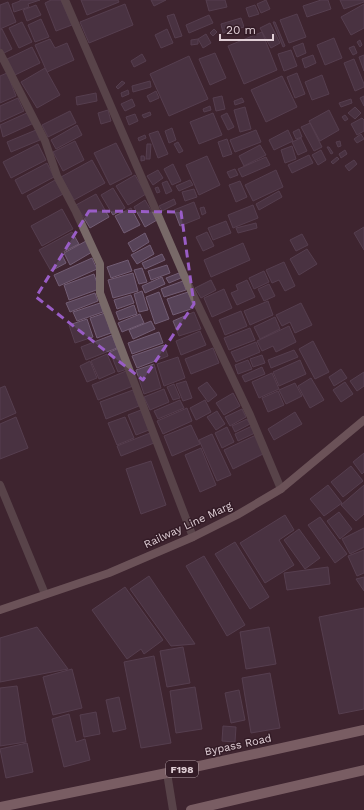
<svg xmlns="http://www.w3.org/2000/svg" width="364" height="810" viewBox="0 0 364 810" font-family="'Work Sans',sans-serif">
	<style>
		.building { fill: #574358; stroke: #725d74 }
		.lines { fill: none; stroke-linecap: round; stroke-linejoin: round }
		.street { stroke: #786968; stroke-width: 8 }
		.secondary { stroke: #a28a89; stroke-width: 8 }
		.primary { stroke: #c2a3a3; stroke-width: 10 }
		.marked { fill: none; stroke: #995dc6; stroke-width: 3; stroke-dasharray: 8 5; stroke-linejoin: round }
		.labels { text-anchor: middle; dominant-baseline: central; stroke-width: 3; stroke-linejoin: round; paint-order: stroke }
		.shield { fill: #331b26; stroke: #ac99a1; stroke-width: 1 }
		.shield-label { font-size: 10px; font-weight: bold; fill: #e0cfd6 }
		.street-label { font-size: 11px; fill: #e0cfd6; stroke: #331b26 }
	</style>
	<rect width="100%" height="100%" fill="#3e2430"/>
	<!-- building -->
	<g class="building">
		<polygon points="20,0 40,0 28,4 29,7 14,12 12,4 20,1"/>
		<polygon points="51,0 61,0 72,25 56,31 45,3"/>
		<polygon points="81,0 118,0 119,2 87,15"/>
		<polygon points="151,0 166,0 154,6"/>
		<polygon points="206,0 225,0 227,7 209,11"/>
		<polygon points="266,0 270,9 261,13 257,4"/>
		<polygon points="321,0 328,0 331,9 307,17 303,6"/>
		<polygon points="340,0 364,0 364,2 344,9"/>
		<polygon points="8,2 16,22 0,29 0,5"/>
		<polygon points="125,4 133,25 89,43 80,22"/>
		<polygon points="364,4 364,28 351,35 341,17"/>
		<polygon points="36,5 41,15 27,21 23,10"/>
		<polygon points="255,5 259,14 249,17 246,8"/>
		<polygon points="174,14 182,36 175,38 167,16"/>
		<polygon points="297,14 306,37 289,43 280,20"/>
		<polygon points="209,15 213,23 189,33 186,25"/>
		<polygon points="241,18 244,27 223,33 221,24"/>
		<polygon points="41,19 49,37 35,42 28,25"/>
		<polygon points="22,22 32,42 19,48 9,28"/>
		<polygon points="273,22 275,22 285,46 283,47"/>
		<polygon points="270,23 280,43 271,48 260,28"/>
		<polygon points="2,29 12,49 2,54 0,49 0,30"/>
		<polygon points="167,29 173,43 161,48 155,35"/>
		<polygon points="214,29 217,32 213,36 210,33"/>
		<polygon points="262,32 277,70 244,84 228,46"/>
		<polygon points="206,34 211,43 203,48 198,39"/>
		<polygon points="334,38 342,58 325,65 317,45"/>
		<polygon points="50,39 55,48 67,43 74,60 47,72 35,45"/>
		<polygon points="198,39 198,44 191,45 191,40"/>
		<polygon points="360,40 362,45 360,47 357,42"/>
		<polygon points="303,43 306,53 297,57 293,47"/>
		<polygon points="354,46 357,53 353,55 349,48"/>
		<polygon points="32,47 40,63 15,75 7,59"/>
		<polygon points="291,50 297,66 284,71 278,54"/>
		<polygon points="215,53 226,78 210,85 199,59"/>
		<polygon points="142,54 146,61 134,67 131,61"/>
		<polygon points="313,55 316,63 305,68 302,59"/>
		<polygon points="364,55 364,71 359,57"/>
		<polygon points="189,56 208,99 169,116 150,74"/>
		<polygon points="354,59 364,84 364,87 355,91 344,63"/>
		<polygon points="45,68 60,95 37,108 21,82"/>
		<polygon points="7,73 16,96 0,103 0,76"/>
		<polygon points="297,73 305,94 295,98 287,77"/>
		<polygon points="322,75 329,94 312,100 305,82"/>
		<polygon points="282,76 297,107 266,122 251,90"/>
		<polygon points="122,81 125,83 118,89 116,87"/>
		<polygon points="150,81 151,87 133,92 132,86"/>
		<polygon points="128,90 129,94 122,97 121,93"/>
		<polygon points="156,91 159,98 150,102 147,96"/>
		<polygon points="96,93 97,101 77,105 76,97"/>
		<polygon points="222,96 225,109 216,111 213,98"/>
		<polygon points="364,96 364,106 360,98"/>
		<polygon points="18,98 24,111 0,122 0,106"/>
		<polygon points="242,98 244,102 235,105 234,101"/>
		<polygon points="132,99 135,106 125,111 121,104"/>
		<polygon points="351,99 352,103 341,107 339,103"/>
		<polygon points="210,106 211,110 204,112 203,109"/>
		<polygon points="245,107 251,129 240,132 234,110"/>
		<polygon points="355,107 361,113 355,119 348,113"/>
		<polygon points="108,110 111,121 101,124 98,113"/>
		<polygon points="329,110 339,130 320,141 309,121"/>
		<polygon points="70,111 76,123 48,137 42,125"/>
		<polygon points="29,112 34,123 3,137 0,125"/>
		<polygon points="150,112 151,115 144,118 142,115"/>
		<polygon points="213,113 222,135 199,144 190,122"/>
		<polygon points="227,113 234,127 228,130 221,116"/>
		<polygon points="135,114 138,121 129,125 126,117"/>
		<polygon points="345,115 348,119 345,121 342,117"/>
		<polygon points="362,118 364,120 364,131 357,135 351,124"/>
		<polygon points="310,123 322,147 314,151 301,127"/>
		<polygon points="77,125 82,135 56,149 51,140"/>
		<polygon points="172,128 176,140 169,143 165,131"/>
		<polygon points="299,129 302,137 296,139 293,132"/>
		<polygon points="36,130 40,140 11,152 7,142"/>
		<polygon points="256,130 261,142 235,152 230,140"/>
		<polygon points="288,130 293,141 274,150 269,140"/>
		<polygon points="158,131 168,154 158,158 149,134"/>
		<polygon points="361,134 364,139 357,143 354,139"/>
		<polygon points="145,135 146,138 139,141 138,138"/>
		<polygon points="301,138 307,151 298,155 292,142"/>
		<polygon points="227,139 232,154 223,157 218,142"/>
		<polygon points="75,141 84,160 63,171 53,152"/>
		<polygon points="340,141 341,146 338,147 336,142"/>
		<polygon points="178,142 183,151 179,153 174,144"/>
		<polygon points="116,143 132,174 110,185 94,153"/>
		<polygon points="38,144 46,160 11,178 3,162"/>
		<polygon points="147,144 151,144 150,159 146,159"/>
		<polygon points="260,145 266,155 244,166 239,156"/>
		<polygon points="292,146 296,159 285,163 281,150"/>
		<polygon points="327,147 329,147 333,153 331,154"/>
		<polygon points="321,150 326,160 318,165 312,155"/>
		<polygon points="345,150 347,154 341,158 339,154"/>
		<polygon points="309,155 313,163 292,173 288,165"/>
		<polygon points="141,156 144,156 145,160 141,161"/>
		<polygon points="207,156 220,185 199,195 186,165"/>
		<polygon points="266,157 270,165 242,177 238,169"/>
		<polygon points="337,157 339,159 333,164 331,162"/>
		<polygon points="92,160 105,183 74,200 61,177"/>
		<polygon points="354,160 357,164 349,171 345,166"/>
		<polygon points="47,163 54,177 22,194 15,180"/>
		<polygon points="173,164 181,181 172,185 164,169"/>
		<polygon points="235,169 238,175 230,178 227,172"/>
		<polygon points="158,170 163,178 153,185 147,176"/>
		<polygon points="276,170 283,187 253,201 245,185"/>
		<polygon points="135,175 146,194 128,205 116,186"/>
		<polygon points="55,180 63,194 34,210 27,196"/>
		<polygon points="190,180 193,185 179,191 176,186"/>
		<polygon points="167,181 172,191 166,194 162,183"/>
		<polygon points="240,181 247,197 236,202 229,185"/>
		<polygon points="158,187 160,192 157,193 155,188"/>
		<polygon points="113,188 125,208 113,215 101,195"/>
		<polygon points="194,189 197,197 185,201 182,192"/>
		<polygon points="279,191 282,197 259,210 256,204"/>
		<polygon points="96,194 109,217 90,228 76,205"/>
		<polygon points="174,199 176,204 162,211 159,206"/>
		<polygon points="145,200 157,220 145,227 134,207"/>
		<polygon points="194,202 200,218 180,226 174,210"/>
		<polygon points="253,205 258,218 233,228 228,215"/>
		<polygon points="204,207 206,213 202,215 200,208"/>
		<polygon points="131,208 140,225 124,233 115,216"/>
		<polygon points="62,209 73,229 42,246 31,226"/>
		<polygon points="226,221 231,233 213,240 208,228"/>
		<polygon points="256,223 257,228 238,233 236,228"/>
		<polygon points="364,227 364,250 354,233"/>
		<polygon points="72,232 79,244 61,253 66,263 51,271 39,250"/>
		<polygon points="207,232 214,246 203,251 196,237"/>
		<polygon points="145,233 149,242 133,252 128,243"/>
		<polygon points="302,234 308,245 296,251 290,240"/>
		<polygon points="86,241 92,252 70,265 64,253"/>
		<polygon points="243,243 250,260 211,277 204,260"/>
		<polygon points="150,245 154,254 137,264 131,255"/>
		<polygon points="307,249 317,264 299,275 290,259"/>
		<polygon points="162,254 165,260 145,269 142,263"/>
		<polygon points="92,258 97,269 59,286 54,275"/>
		<polygon points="128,260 132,271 111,278 107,267"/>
		<polygon points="284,262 295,286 285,291 279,280 272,283 266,270"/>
		<polygon points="167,265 170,273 151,280 148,271"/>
		<polygon points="142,268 147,282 139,284 134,270"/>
		<polygon points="264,271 269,282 254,289 249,278"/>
		<polygon points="133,273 138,291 113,298 108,280"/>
		<polygon points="179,273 181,278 169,283 166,278"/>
		<polygon points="94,274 99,289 69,300 64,285"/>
		<polygon points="162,277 165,284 145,293 142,286"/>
		<polygon points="211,280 216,290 201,298 195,288"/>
		<polygon points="247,280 255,297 237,305 231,293 238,290 236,285"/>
		<polygon points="183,281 186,290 164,297 161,289"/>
		<polygon points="269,284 275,296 264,301 258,289"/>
		<polygon points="224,289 232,308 212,317 204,298"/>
		<polygon points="142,291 148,310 139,312 134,294"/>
		<polygon points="159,292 169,319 155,324 146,297"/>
		<polygon points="188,292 194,308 173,315 167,299"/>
		<polygon points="95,293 98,301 70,312 66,303"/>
		<polygon points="131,295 134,303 117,309 114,300"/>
		<polygon points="268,301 273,315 250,325 244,311"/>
		<polygon points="100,303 103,312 77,321 73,312"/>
		<polygon points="301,303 312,325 295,333 290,322 282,326 276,315"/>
		<polygon points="134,305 137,314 119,320 116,312"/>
		<polygon points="241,311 247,326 225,335 219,320"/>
		<polygon points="194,312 201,329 179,336 173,321"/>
		<polygon points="105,313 111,333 97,338 90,318"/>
		<polygon points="140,314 144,323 122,332 118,323"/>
		<polygon points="275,317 280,329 260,339 254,327"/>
		<polygon points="87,319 93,337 75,343 69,325"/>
		<polygon points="151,321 155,329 133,339 129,330"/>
		<polygon points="289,326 296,342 276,352 273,346 262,351 257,341"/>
		<polygon points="250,328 255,340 229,350 224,338"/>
		<polygon points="200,331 206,345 181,355 176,341"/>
		<polygon points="159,332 163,343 132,354 128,343"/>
		<polygon points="112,335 117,348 86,360 81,347"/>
		<polygon points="313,341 329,372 315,379 299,349"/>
		<polygon points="256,342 260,352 236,362 231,352"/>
		<polygon points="164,345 168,356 137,368 132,356"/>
		<polygon points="119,348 127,369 118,372 110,352"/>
		<polygon points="213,348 219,363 191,374 185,359"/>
		<polygon points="294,350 298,357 271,368 268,360"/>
		<polygon points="107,354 115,372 99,379 91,361"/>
		<polygon points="262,355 265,363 253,367 250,359"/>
		<polygon points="178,357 185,378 164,386 157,364"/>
		<polygon points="248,360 252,369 238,374 235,365"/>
		<polygon points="300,360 306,374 279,386 273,372"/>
		<polygon points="90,361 97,378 87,382 80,366"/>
		<polygon points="154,364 161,388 144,394 136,370"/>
		<polygon points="262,367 265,374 245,382 242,376"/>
		<polygon points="341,369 347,378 334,386 329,377"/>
		<polygon points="126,371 133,386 98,400 92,385"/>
		<polygon points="364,372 364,386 357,391 350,381"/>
		<polygon points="272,373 279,389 259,398 252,382"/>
		<polygon points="311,378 324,400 310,408 298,386"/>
		<polygon points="186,381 192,398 183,401 176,384"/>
		<polygon points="207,382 217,395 208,402 198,388"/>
		<polygon points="345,382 353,394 341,402 333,390"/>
		<polygon points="295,383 302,396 286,404 279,390"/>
		<polygon points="174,384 180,398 173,400 167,387"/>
		<polygon points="5,386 16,413 0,420 0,388"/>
		<polygon points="164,389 169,402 150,410 144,397"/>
		<polygon points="133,390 139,406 106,419 100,402"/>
		<polygon points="278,391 284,405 268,412 262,398"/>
		<polygon points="233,393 240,406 224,415 216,403"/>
		<polygon points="180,400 184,408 158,419 154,411"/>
		<polygon points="205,400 211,412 196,420 190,408"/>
		<polygon points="187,408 192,421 163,434 157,421"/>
		<polygon points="242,409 246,417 230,426 225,417"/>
		<polygon points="141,410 149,430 136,435 128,415"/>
		<polygon points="217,411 225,424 216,430 207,417"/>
		<polygon points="295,412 302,424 274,440 268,429"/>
		<polygon points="16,417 28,448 0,459 0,424"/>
		<polygon points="125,417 134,438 117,445 108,423"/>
		<polygon points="247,419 250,424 235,432 232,426"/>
		<polygon points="191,425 200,444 172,456 164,436"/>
		<polygon points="252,426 255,433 238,441 235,434"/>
		<polygon points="227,427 234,442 222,448 215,433"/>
		<polygon points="150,433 154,443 121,456 117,446"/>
		<polygon points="212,434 231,475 217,481 199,440"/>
		<polygon points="256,435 265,453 233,469 224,450"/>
		<polygon points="201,448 216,485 200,492 185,455"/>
		<polygon points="364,453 364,472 362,474 353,462"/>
		<polygon points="151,461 166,505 141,514 126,469"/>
		<polygon points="351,466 363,481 343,497 331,482"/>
		<polygon points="328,485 342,503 324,516 310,499"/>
		<polygon points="364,485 364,514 356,521 341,505"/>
		<polygon points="339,512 352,529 340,539 327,521"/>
		<polygon points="285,515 294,530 279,540 294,565 265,583 240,543"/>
		<polygon points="320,517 347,554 335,563 308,525"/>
		<polygon points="364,528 364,547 350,554 342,539"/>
		<polygon points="299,529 320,558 305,569 284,540"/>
		<polygon points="235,542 269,597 250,609 215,554"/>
		<polygon points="364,550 364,573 357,576 348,556"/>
		<polygon points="204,556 245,625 227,636 186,566"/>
		<polygon points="328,567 330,584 287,590 284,573"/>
		<polygon points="149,576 195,644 171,646 130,589"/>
		<polygon points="364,577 364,591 356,579"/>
		<polygon points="125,587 163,640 144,654 141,649 127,659 92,610"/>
		<polygon points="364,608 364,709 339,714 319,617"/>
		<polygon points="37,627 68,669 0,682 0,638"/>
		<polygon points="269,627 276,664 246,669 240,632"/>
		<polygon points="183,647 190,683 167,687 160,651"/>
		<polygon points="154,656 171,743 141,748 124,662"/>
		<polygon points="72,669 82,708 53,715 43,677"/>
		<polygon points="270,673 280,728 251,733 242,678"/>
		<polygon points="17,686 26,742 0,746 0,688"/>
		<polygon points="195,687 202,729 176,733 170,691"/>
		<polygon points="239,690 245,720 231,723 225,693"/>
		<polygon points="119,697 126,729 113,732 106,700"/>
		<polygon points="96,712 100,734 84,737 80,715"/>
		<polygon points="69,714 76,742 85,739 90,760 64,767 52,719"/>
		<polygon points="223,726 236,727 235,742 222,741"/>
		<polygon points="27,743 33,772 6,778 0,749"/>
	</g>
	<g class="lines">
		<!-- street -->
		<g class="street">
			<polyline points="65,0 186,280 250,415 281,489"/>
			<polyline points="0,53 45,141 57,176 76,212 100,264 100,293 193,537"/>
			<polyline points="0,485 45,594"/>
			<polyline points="167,773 173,810"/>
		</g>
		<!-- secondary -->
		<polyline class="secondary" points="0,610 109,573 193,537 237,515 281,489 364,420"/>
		<!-- primary -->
		<g class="primary">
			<polyline points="0,807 167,773 364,730"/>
			<polyline points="191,810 364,770"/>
		</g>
	</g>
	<!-- marked area -->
	<path d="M0 0H364V810H0ZM89 211 181 212 194 304 143 380 36 297Z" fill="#3e2430" fill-opacity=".55" fill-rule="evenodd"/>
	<path class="marked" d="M89 211 181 212 194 304 143 380 36 297Z"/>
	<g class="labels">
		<!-- shield labels -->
		<rect class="shield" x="166" y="761" width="32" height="16" rx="3"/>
		<g class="shield-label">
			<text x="182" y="769">F198</text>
		</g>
		<!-- street labels -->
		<g class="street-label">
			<text transform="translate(188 525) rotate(-25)">Railway Line Marg</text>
			<text transform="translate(238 745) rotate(-12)">Bypass Road</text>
		</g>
	</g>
	<!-- scale -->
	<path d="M220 34v6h53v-6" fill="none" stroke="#e0cfd6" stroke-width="2"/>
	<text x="226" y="34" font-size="12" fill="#e0cfd6" stroke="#331b26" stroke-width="3" paint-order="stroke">20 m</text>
</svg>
